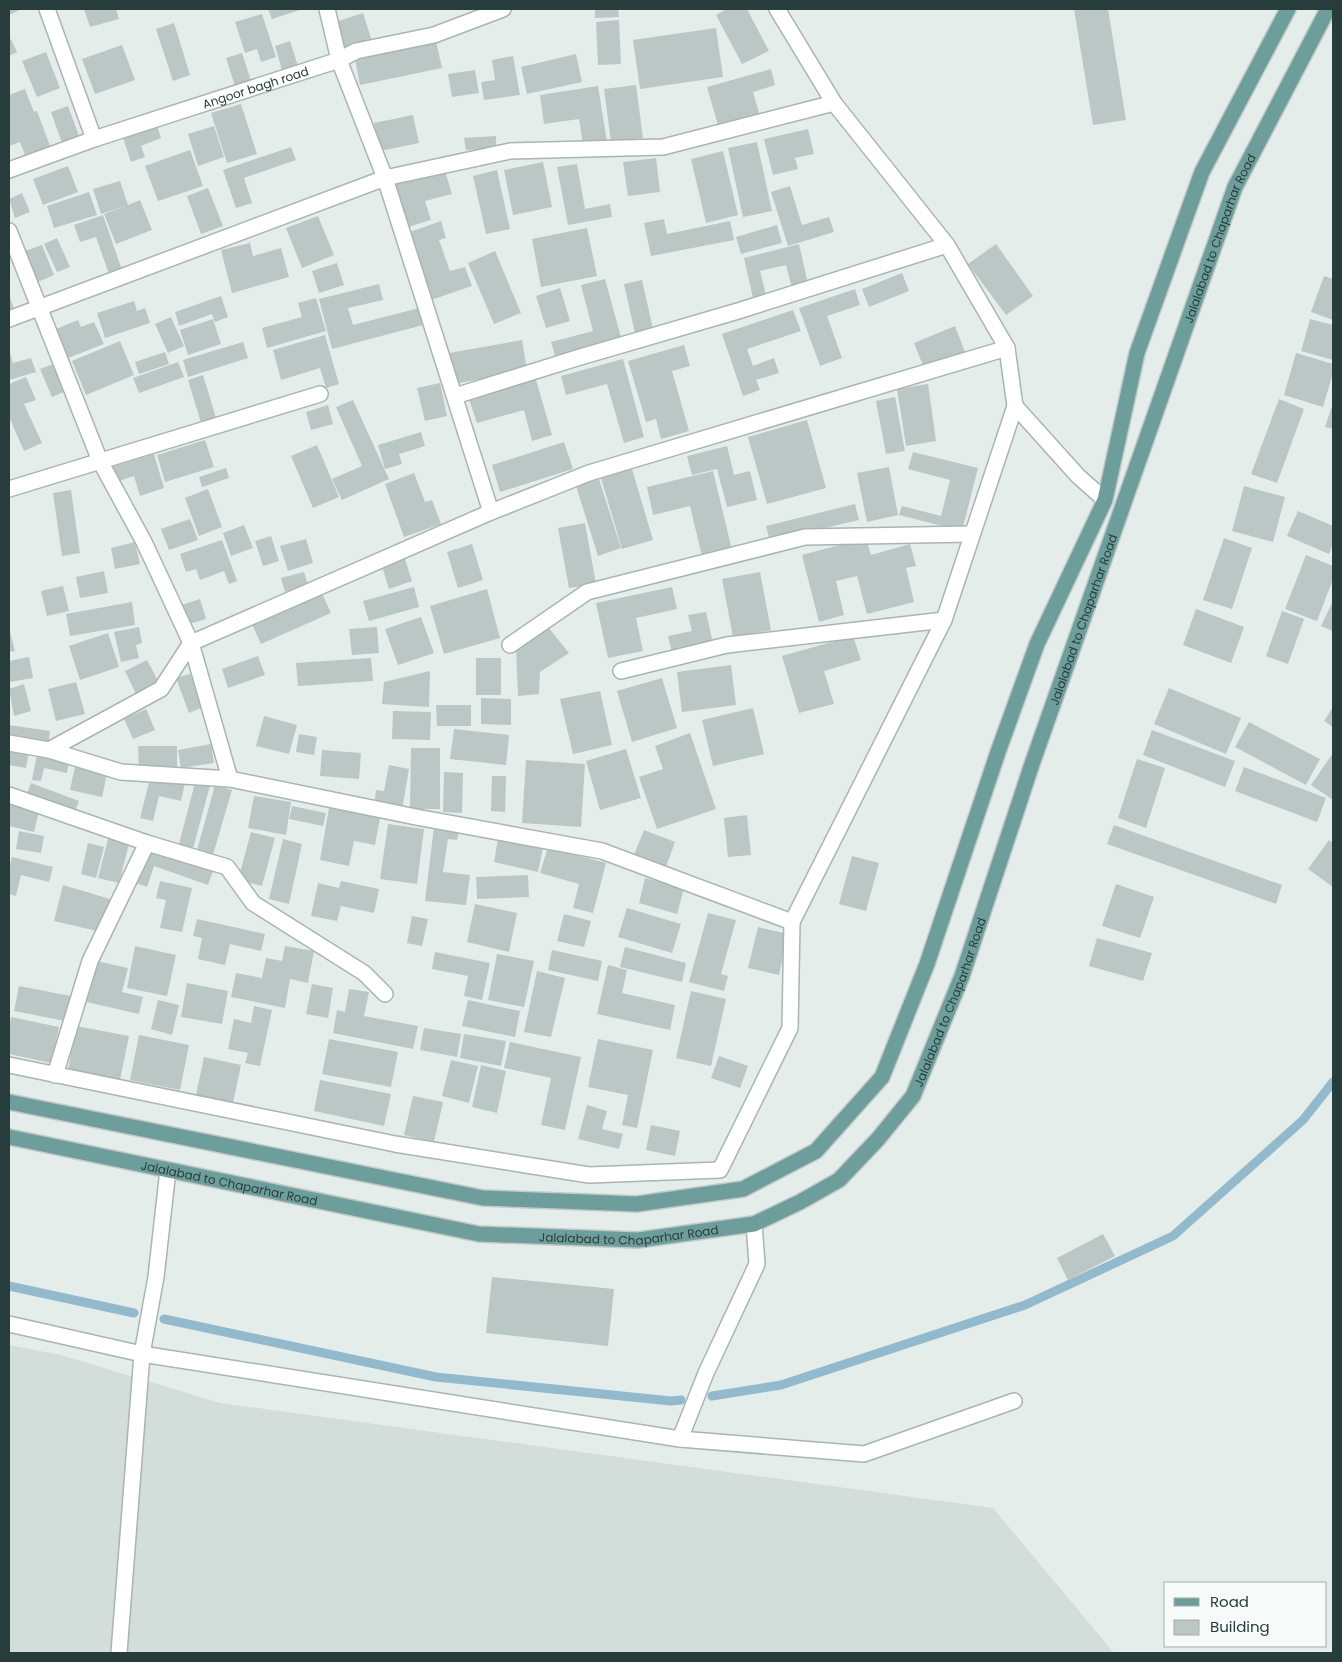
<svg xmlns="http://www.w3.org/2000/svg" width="1342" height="1662" viewBox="0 0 1342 1662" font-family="Poppins,sans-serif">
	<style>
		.built { fill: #d3ddda }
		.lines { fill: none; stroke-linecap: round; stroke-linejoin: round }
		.stream { stroke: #93b9cc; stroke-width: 9 }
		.building { fill: #bbc7c5 }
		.street-casing { stroke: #a8b5b3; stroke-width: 18 }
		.primary-casing { stroke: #c2c9c8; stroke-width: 18 }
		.street { stroke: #fff; stroke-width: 15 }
		.primary { stroke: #6e9e9b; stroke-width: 15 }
		.labels { text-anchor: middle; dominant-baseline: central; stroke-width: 4.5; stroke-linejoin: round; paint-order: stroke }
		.street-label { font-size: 12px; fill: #263d3b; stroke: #f6faf8 }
	</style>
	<rect width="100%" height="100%" fill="#e5edeb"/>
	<!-- built -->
	<polygon class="built" points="9,1345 61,1355 220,1403 993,1508 1114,1653 9,1653"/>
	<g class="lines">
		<!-- stream -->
		<g class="stream">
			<polyline points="9,1286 134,1313"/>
			<polyline points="164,1319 436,1377 671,1401 681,1400"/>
			<polyline points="712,1396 781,1385 1025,1305 1173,1236 1303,1120 1333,1082"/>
		</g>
	</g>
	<!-- building -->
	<g class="building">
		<polygon points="9,9 22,9 9,15"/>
		<polygon points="84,9 116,9 119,19 90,27"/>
		<polygon points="268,9 303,9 272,19"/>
		<polygon points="595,9 618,9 619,17 595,18"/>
		<polygon points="727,9 747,9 769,51 742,64 716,15"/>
		<polygon points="1074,9 1108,9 1126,120 1093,125"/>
		<polygon points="363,13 372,41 341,51 332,23"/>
		<polygon points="262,14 276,57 261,62 257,49 245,53 235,22"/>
		<polygon points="619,20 621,64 598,65 596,22"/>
		<polygon points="174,23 190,75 173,81 156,29"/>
		<polygon points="716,28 723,77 640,89 633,40"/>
		<polygon points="11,39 17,52 9,56 9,40"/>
		<polygon points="290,41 298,66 282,70 275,46"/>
		<polygon points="436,41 442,68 360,85 355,58"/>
		<polygon points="122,45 135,80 95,94 82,59"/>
		<polygon points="46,52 60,88 37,97 22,61"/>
		<polygon points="242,53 252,84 236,89 226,58"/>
		<polygon points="576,54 582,82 527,94 521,67"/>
		<polygon points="513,56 520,95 484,100 481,82 495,80 492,60"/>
		<polygon points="771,69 775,85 753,92 761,120 720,132 707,87"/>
		<polygon points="475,70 479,93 452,97 448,74"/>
		<polygon points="636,85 643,138 611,142 604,89"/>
		<polygon points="598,86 607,142 583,145 579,119 544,124 540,95"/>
		<polygon points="25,89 34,112 37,111 50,146 25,155 20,142 9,146 9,95"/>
		<polygon points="241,104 257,154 227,163 211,113"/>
		<polygon points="68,106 79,136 62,143 51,112"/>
		<polygon points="413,115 419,143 380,151 374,123"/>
		<polygon points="156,123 161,138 141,146 145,157 131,162 122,135"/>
		<polygon points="214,126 224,157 198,166 188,134"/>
		<polygon points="808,129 814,154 795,158 798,169 773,175 764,139"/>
		<polygon points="496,136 496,148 466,150 464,138"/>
		<polygon points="757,142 772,211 743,217 728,148"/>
		<polygon points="291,147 296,160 244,178 252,203 236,208 223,170"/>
		<polygon points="190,150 203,186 158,201 145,166"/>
		<polygon points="723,151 738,215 706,223 691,159"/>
		<polygon points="656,158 660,192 628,196 623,162"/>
		<polygon points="543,162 552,207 513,215 504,170"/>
		<polygon points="577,164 585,209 610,204 612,217 568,225 557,167"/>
		<polygon points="68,166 78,192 43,205 33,179"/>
		<polygon points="497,170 510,229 486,234 473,176"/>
		<polygon points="445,171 452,194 425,201 431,220 405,228 393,185"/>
		<polygon points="120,181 128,205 140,200 152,230 116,244 104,214 126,206 101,214 93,189"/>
		<polygon points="790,186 802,225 829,217 834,232 788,246 771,192"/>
		<polygon points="208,188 223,226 201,234 187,196"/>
		<polygon points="89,192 97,215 54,228 47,206"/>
		<polygon points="22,193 30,212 15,218 9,199"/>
		<polygon points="103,215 122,270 109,274 96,237 80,242 74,225"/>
		<polygon points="318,216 334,255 302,268 286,228"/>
		<polygon points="664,219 667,234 730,221 734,240 651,256 644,223"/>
		<polygon points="441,221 446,238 439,240 450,271 465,267 472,286 431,300 407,233"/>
		<polygon points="777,225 782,243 741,254 736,237"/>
		<polygon points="587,228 597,276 541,287 532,239"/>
		<polygon points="57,238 70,267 57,272 44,244"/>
		<polygon points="250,243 253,256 281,248 289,277 232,293 221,250"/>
		<polygon points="799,244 808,284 792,288 786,265 760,271 766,295 753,298 744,258"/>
		<polygon points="996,244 1033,296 1006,315 968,264"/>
		<polygon points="42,245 54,275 38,282 25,251"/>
		<polygon points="495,251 521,313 494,324 468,263"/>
		<polygon points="337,263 344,285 319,293 312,271"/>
		<polygon points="902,273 909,291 869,307 862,289"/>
		<polygon points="1324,276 1333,279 1333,320 1311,312"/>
		<polygon points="605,279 622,341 556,359 551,342 593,331 581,285"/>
		<polygon points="642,280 653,329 635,333 624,284"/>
		<polygon points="379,284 383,300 348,308 353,325 423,307 427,324 332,349 319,299"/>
		<polygon points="560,288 570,321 546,328 536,296"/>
		<polygon points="855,289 860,305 827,316 842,358 820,366 799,308"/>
		<polygon points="9,295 15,311 9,314"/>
		<polygon points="221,296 228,317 215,322 212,314 179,326 175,312"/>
		<polygon points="316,298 326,331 267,348 262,328 302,317 298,303"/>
		<polygon points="134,301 137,311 145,308 150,323 105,338 97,313"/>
		<polygon points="793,310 801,331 747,349 753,366 774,358 779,373 756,380 760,390 743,396 722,334"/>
		<polygon points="171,317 184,346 168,353 155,324"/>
		<polygon points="213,319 221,344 188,355 180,330"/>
		<polygon points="1310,319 1333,325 1333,360 1301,351"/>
		<polygon points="78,320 81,327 94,322 104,344 68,358 56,329"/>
		<polygon points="955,326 965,352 924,368 914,343"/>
		<polygon points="325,335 339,384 326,388 320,368 281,380 273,350"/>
		<polygon points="522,340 527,370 455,384 449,353"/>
		<polygon points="120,341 134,375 86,395 72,361"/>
		<polygon points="243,342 248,358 188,377 183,360"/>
		<polygon points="684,345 690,366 672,371 689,431 661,439 656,419 646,422 628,361"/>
		<polygon points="9,349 13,363 31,358 36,372 9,380"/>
		<polygon points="165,352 169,364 139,374 135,362"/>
		<polygon points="1296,353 1333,364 1333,373 1323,407 1284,395"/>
		<polygon points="623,359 644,437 624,443 607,384 566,395 561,376"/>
		<polygon points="178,362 184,377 139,393 133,378"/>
		<polygon points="56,363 68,390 52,397 40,369"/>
		<polygon points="203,375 217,421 202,426 188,380"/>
		<polygon points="26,377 36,400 24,404 42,443 24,451 9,417 9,384"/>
		<polygon points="536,380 552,435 532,441 524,410 477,423 469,399"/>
		<polygon points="440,383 447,416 425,421 417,388"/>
		<polygon points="928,384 936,441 906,446 897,389"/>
		<polygon points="895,397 905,451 886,454 876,401"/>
		<polygon points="1279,399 1304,409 1277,483 1251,474"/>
		<polygon points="353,400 389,479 342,500 332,479 362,466 336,407"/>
		<polygon points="1333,403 1333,429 1325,427"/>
		<polygon points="328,405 333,424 311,430 306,412"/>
		<polygon points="807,420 826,488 767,504 748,437"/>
		<polygon points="421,432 425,446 399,454 402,464 385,469 378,445"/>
		<polygon points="205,440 214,467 165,482 157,455"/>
		<polygon points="564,442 573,469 500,492 492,465"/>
		<polygon points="317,445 339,497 313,508 291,456"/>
		<polygon points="727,446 734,475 750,471 757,500 727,507 717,469 692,475 687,456"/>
		<polygon points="913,452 978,468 962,531 899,515 902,506 941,516 950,480 908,469"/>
		<polygon points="154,454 164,488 140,496 134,476 116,482 112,467"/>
		<polygon points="889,467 898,515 867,522 857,473"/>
		<polygon points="226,468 229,478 202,487 199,477"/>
		<polygon points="632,469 653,540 622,549 601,478"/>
		<polygon points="713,471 732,550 702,556 690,506 653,515 647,487"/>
		<polygon points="414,473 425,502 432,500 441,524 404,537 385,484"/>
		<polygon points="599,479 621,548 598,556 576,486"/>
		<polygon points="1244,486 1285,497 1273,542 1232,531"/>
		<polygon points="208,489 222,527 199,536 185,498"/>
		<polygon points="71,490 80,553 62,556 53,493"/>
		<polygon points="855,504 859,520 770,541 766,526"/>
		<polygon points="1298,511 1333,526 1333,544 1329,554 1287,536"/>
		<polygon points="190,519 198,540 169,550 161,529"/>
		<polygon points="585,523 596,584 569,588 558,528"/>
		<polygon points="244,525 253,548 231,556 223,533"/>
		<polygon points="271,536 279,561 263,566 255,541"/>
		<polygon points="866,538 871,555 910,544 916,566 906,568 914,602 867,614 857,576 836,581 844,615 819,622 802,555"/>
		<polygon points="1224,538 1252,548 1232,609 1203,600"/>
		<polygon points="306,539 313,563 288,571 280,546"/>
		<polygon points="222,540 237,581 229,584 224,571 200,580 196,569 186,572 180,554"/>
		<polygon points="135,542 140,564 115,569 111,548"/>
		<polygon points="472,544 483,580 458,588 447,552"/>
		<polygon points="1306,555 1333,566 1333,579 1317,621 1285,609"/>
		<polygon points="405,559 412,581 389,589 382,566"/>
		<polygon points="104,571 108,593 80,598 76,577"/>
		<polygon points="304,572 308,585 285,592 281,578"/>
		<polygon points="760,572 771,630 733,637 722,579"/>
		<polygon points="63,586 69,611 47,616 41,591"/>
		<polygon points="414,587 419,607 369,621 363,601"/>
		<polygon points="672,587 677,609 636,618 643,651 608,658 596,603"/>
		<polygon points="487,589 500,638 444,654 430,606"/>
		<polygon points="322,593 331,613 261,644 252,624"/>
		<polygon points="200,599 206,619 185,625 179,606"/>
		<polygon points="1333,601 1333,631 1321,626"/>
		<polygon points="132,602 135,625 70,636 66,614"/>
		<polygon points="1196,609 1244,627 1231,663 1183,645"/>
		<polygon points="1282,611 1304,619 1288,664 1266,656"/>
		<polygon points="706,612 713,644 672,653 668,636 692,631 688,615"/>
		<polygon points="421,617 434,653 398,665 385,629"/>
		<polygon points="139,627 142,643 136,645 139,658 121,662 114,632"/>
		<polygon points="377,627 379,653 352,655 349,629"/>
		<polygon points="548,627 569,653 540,672 539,694 518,696 516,648"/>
		<polygon points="9,628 15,651 9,652"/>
		<polygon points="108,633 119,667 80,680 69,646"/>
		<polygon points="853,636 861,660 824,671 834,704 799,713 782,656"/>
		<polygon points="258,656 265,675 228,688 222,669"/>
		<polygon points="29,657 33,678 9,682 9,661"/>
		<polygon points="371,658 373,681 298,686 296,663"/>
		<rect x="476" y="658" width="25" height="37"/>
		<polygon points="147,660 159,683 136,694 125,671"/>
		<polygon points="731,665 736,705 682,712 677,672"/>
		<polygon points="430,671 429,707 382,704 384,682"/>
		<polygon points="190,674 203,707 189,713 176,678"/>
		<polygon points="662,678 677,728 632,742 617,691"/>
		<polygon points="76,682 85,714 56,721 48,689"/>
		<polygon points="24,684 31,711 14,716 9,689"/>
		<polygon points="1169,688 1241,718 1226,754 1154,724"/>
		<polygon points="600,691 612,745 573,754 560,699"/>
		<polygon points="481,698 511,699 511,725 481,724"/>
		<polygon points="436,705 471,705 471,726 437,726"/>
		<polygon points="1333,707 1333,727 1324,721"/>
		<polygon points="753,708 764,754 713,766 702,720"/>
		<polygon points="146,709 155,730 133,739 124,719"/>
		<polygon points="393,711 431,712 430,740 392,739"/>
		<polygon points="264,716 297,725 289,754 256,746"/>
		<polygon points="1249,722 1320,759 1306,785 1235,747"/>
		<polygon points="9,725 50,731 48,746 9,740"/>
		<polygon points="454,729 509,735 506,765 450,759"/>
		<polygon points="1152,730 1235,761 1225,787 1143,755"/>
		<polygon points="690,733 716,809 657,829 639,777 663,769 655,746"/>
		<polygon points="299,734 317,737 314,755 296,752"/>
		<polygon points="211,744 214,763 181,768 178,750"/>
		<polygon points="138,746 177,746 177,771 139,772"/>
		<polygon points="9,748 29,751 26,768 9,765"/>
		<polygon points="411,748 440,748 440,809 410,809"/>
		<polygon points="626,749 641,798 600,810 586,761"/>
		<polygon points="322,750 361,753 359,779 320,776"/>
		<polygon points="1333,753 1333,800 1311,785"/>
		<polygon points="37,755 69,762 67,773 44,768 41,781 32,780"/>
		<polygon points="1137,759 1165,768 1146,828 1118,818"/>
		<polygon points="526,760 585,764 581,827 522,823"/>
		<polygon points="76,762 108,769 102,797 70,790"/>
		<polygon points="389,765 409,769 402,810 374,805 376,790 384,791"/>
		<polygon points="1244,767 1326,798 1317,822 1235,791"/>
		<polygon points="444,772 463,773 462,813 443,812"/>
		<polygon points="151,775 185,783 181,801 159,796 153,821 140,818"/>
		<polygon points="492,776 506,776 505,812 491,811"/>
		<polygon points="196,779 211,782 192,852 178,848"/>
		<polygon points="31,783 79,801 74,814 26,796"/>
		<polygon points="215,785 232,790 212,858 196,854"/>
		<polygon points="254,796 291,802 286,835 248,828"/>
		<polygon points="9,803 39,811 34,832 9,826"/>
		<polygon points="292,806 326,813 323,826 289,819"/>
		<polygon points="329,808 380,818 375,845 354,841 349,866 320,860"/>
		<polygon points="747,815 751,855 728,857 724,818"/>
		<polygon points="388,824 424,829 417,884 380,879"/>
		<polygon points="1114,825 1282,885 1276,904 1107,844"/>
		<polygon points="434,827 459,830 457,840 448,839 443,872 470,875 466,905 425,901"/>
		<polygon points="644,830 675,842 666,867 634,855"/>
		<polygon points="19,831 44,836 41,853 16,849"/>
		<polygon points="251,832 275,838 262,886 238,880"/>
		<polygon points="109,835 130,840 119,883 98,878"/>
		<polygon points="283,839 302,844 289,904 269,899"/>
		<polygon points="498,839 543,848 538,872 494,862"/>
		<polygon points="1329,840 1333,843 1333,887 1308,869"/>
		<polygon points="88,843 104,847 96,878 81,874"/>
		<polygon points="150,846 214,868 208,885 154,866 147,887 136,883"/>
		<polygon points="548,847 606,863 593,913 573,908 579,884 540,873"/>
		<polygon points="852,856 879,863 866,911 839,904"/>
		<polygon points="12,857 53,867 49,882 21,875 16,896 9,894 9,870"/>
		<polygon points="528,875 529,897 477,899 476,877"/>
		<polygon points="645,878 684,888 677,914 639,903"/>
		<polygon points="160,881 192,888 182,932 160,928 166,900 156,898"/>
		<polygon points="341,881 379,889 374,913 341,906 337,921 311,916 318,883 339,888"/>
		<polygon points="1116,884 1154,897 1140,938 1102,926"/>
		<polygon points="63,885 110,899 101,932 54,921"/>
		<polygon points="475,904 517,913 509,952 467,942"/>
		<polygon points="627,908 681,924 672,953 618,937"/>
		<polygon points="708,913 736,920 721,974 728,976 724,991 689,982"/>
		<polygon points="564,914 591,921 584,947 557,941"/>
		<polygon points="412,916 428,919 422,946 407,943"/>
		<polygon points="197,919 265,934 261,951 230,944 225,965 198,959 202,938 193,936"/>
		<polygon points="758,927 788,934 779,975 748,968"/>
		<polygon points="1097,938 1152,953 1143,981 1089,966"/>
		<polygon points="135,946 176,955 167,996 127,988"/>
		<polygon points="285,946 314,951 308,983 290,979 285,1008 231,997 236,973 262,978 266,958 282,961"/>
		<polygon points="625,947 686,963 682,982 620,967"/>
		<polygon points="552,950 602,961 598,981 548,970"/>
		<polygon points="435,952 490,963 482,1000 464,996 468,976 432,969"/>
		<polygon points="497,954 534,961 524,1007 488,1000"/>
		<polygon points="92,960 128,968 122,992 143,997 139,1014 82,1001"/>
		<polygon points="608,965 627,970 622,993 675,1005 670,1030 597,1014"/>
		<polygon points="537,971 565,978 551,1037 524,1032"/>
		<polygon points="187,983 228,991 222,1024 181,1017"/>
		<polygon points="312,984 333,988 328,1018 306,1014"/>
		<polygon points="19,986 71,996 65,1021 14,1011"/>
		<polygon points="349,989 369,992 364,1016 418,1026 413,1049 333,1033 337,1010 345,1012"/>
		<polygon points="691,991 726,999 711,1066 676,1058"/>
		<polygon points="158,1000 179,1005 172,1035 151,1029"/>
		<polygon points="468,1000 520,1011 515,1037 462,1026"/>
		<polygon points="254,1006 272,1010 260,1066 245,1063 248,1053 228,1049 234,1019 251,1023"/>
		<polygon points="11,1017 59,1027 51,1063 9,1054 9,1029"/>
		<polygon points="76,1026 129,1036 120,1080 68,1070"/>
		<polygon points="424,1028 461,1034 457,1057 420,1050"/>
		<polygon points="464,1034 506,1041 501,1066 460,1058"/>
		<polygon points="139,1035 189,1045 180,1090 130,1080"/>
		<polygon points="329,1039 398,1052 391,1087 322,1074"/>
		<polygon points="598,1039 653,1050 637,1128 622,1125 628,1095 588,1087"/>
		<polygon points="510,1042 581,1057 565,1130 541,1125 551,1078 504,1068"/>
		<polygon points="719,1056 748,1066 740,1088 711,1078"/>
		<polygon points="204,1057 241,1065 233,1103 196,1095"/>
		<polygon points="451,1060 478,1066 469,1103 442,1096"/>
		<polygon points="481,1065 506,1071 497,1113 472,1107"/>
		<polygon points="320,1080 391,1094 384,1126 314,1111"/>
		<polygon points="413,1096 443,1102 434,1142 404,1135"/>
		<polygon points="587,1105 607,1111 602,1129 623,1134 619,1149 578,1139"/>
		<polygon points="651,1125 680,1131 675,1156 646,1150"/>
		<polygon points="1103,1234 1115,1256 1068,1280 1057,1258"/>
		<polygon points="492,1277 614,1289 608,1346 486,1333"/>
	</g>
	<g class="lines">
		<!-- street casing -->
		<g class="street-casing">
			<g id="street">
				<polyline points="47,9 94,139"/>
				<polyline points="327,9 339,60 385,178 491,512"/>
				<polyline points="777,9 834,103 947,245 1007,348 1015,406 1078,476 1105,500"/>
				<path id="s1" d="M9 170 94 139 339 60 356 51 434 35 503 9"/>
				<polyline points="9,231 100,461 144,542 191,643 230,779"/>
				<polyline points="9,319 385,178 510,151 663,147 834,103"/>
				<polyline points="455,396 577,358 738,311 947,245"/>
				<polyline points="9,489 320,394"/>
				<polyline points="510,645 587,592 805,537 971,534"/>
				<polyline points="621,671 727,645 944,620"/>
				<polyline points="9,743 49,750 121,772 230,779 416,817 602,851 792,922"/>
				<polyline points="49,750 161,689 191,643 491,512 589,473 1007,348"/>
				<polyline points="9,795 147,843 227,867 253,903 364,973 385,994"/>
				<polyline points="9,1065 395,1144 589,1175 720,1170 790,1028 792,922 944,620 1015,406"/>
				<polyline points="55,1075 90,961 147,843"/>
				<polyline points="9,1324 142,1354 680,1439 864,1454 1014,1401"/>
				<polyline points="680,1439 706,1373 757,1264 754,1224"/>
				<polyline points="119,1653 142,1354 156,1277 168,1170"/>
			</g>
		</g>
		<!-- primary casing -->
		<g class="primary-casing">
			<g id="primary">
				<polyline points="9,1102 483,1198 637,1204 743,1189 816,1151 882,1077 927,964 998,752 1037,644 1105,500 1137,353 1202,172 1288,9"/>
				<path id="s2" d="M9 1137 479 1234 638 1240 754 1224 800 1202 839 1180 878 1139 913 1096 962 976 1032 764 1235 187 1328 9"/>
			</g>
		</g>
		<!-- street -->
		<use href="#street" class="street"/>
		<!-- primary -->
		<use href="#primary" class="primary"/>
	</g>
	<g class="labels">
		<!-- street labels -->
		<g class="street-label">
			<text stroke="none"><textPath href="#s1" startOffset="260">Angoor bagh road</textPath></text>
			<text stroke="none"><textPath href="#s2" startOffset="1875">Jalalabad to Chaparhar Road</textPath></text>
			<text stroke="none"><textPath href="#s2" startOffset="1470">Jalalabad to Chaparhar Road</textPath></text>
			<text stroke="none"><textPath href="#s2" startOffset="1065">Jalalabad to Chaparhar Road</textPath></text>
			<text stroke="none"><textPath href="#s2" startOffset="225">Jalalabad to Chaparhar Road</textPath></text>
			<text stroke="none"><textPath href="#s2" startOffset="630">Jalalabad to Chaparhar Road</textPath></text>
		</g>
	</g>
	<!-- border -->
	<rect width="1342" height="1662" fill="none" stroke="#263d3b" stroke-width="20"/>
	<!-- legend -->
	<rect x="1164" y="1582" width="162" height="65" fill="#f6faf8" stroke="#a3aeac"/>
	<rect x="1174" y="1598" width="25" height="8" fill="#6e9e9b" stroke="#a3aeac"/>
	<text x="1210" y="1607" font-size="15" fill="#263d3b">Road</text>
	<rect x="1174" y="1620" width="25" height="15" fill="#bbc7c5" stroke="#a3aeac"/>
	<text x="1210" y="1632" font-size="15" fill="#263d3b">Building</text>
</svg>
